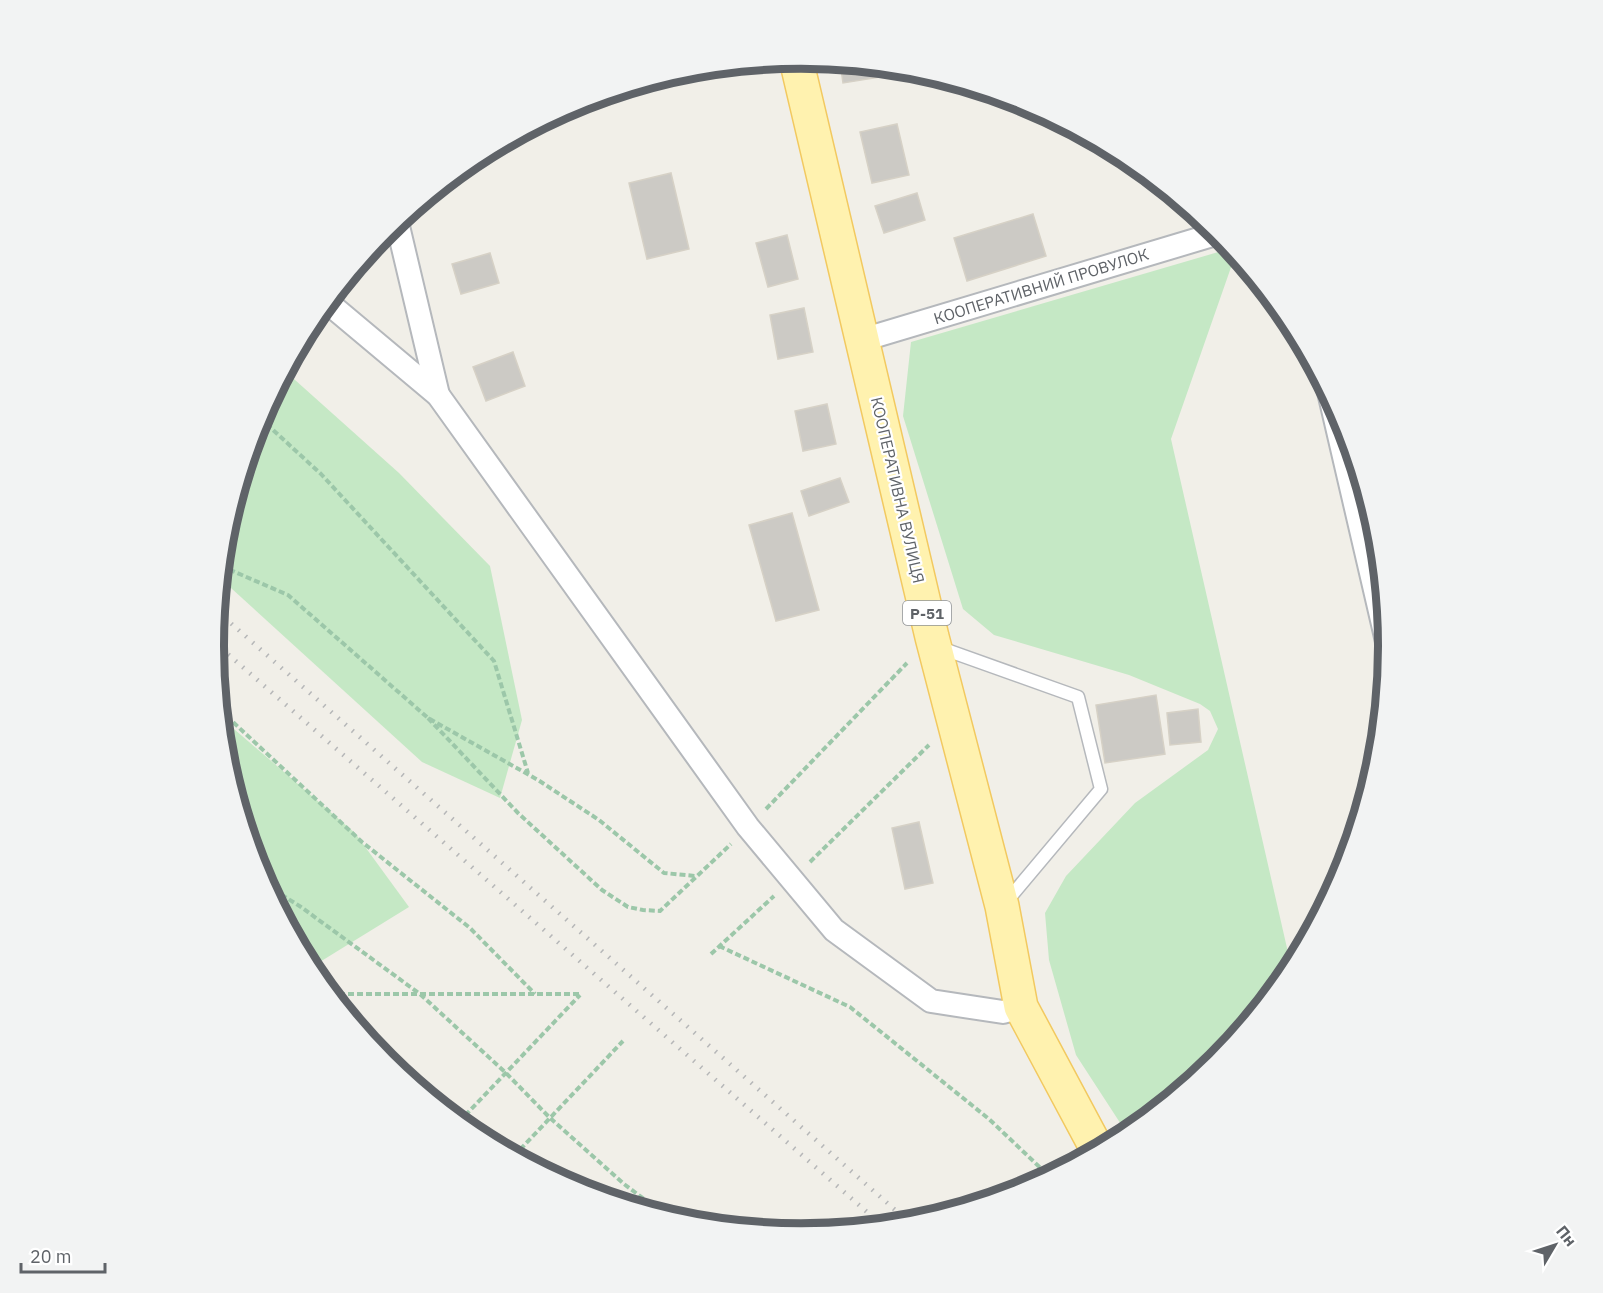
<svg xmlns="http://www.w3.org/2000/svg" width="1603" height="1293" viewBox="0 0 1603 1293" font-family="'IBM Plex Sans',sans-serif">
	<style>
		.green { fill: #c5e8c5 }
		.building { fill: #cccac5; stroke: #d6d1c6; stroke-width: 1.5 }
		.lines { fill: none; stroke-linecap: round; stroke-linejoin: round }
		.service-casing { stroke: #b5b8bc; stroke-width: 15 }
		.minor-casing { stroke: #b5b8bc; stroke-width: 26 }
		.primary-casing { stroke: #f2c960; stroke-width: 36 }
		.path { stroke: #9cc7a9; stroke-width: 4; stroke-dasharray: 6 3; stroke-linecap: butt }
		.service { stroke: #fff; stroke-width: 12 }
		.minor { stroke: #fff; stroke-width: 22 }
		.primary { stroke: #fff2af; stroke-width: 33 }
		.rail { stroke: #b6b7b8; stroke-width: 4.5; stroke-dasharray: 1.5 8; stroke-linecap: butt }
		.labels { text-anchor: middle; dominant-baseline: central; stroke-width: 4.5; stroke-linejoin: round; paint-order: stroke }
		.shield { fill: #fff; stroke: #8f9295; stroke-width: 1.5 }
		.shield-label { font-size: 15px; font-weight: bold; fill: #5f6368 }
		.street-label { font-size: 16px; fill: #5f6368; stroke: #fff }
		.rim { fill: none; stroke: #5f6368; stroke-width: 8 }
	</style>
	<rect width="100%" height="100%" fill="#f1efe8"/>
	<!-- green -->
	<g class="green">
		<polygon points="1232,248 1236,253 1171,439 1292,970 1217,1063 1128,1135 1076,1055 1049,960 1045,913 1066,876 1135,803 1208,750 1218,729 1210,711 1200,704 1129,675 994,635 963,609 903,416 911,342"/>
		<polygon points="285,371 399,473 490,566 522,720 500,798 422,762 220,578 225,531 258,421"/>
		<polygon points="220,717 355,833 409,907 310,968 258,871 225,761"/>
	</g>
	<!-- building -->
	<g class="building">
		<polygon points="840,62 891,67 893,75 843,83"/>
		<polygon points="747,64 748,68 716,78 712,67"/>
		<polygon points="897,124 909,175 872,183 860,132"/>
		<polygon points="671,173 689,249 647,259 629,183"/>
		<polygon points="917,193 925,220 884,233 875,206"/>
		<polygon points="1033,214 1046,256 967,281 954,238"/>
		<polygon points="787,235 798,279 768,287 756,243"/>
		<polygon points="490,253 499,283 461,294 452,264"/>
		<polygon points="804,308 813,352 778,359 770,315"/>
		<polygon points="513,352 525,386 486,401 473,367"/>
		<polygon points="827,404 836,444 803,451 795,411"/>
		<polygon points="840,478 849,502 809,516 801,491"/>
		<polygon points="792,513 819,610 776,621 749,525"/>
		<polygon points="1156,695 1165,754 1105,763 1096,705"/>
		<polygon points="1198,709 1201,742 1170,745 1167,713"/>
		<polygon points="919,822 933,883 905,889 892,828"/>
	</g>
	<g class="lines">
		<!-- service casing -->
		<g class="service-casing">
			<polyline id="service" points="938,647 1078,697 1101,789 1006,902"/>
		</g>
		<!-- minor casing -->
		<g class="minor-casing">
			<g id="minor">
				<polyline points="397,222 438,395"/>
				<polyline points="327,302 438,395 748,827 834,930 931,1001 1003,1012 1021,1007"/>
				<polyline points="862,340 1219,233"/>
				<polyline points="1329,392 1389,650"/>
			</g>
		</g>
		<!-- primary casing -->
		<g class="primary-casing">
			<polyline id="primary" points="796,59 932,637 1002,906 1021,1007 1098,1151"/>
		</g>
		<!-- path -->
		<g class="path">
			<polyline points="260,418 321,474 494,661 528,773"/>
			<polyline points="221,566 288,595 428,718 538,780 599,820 664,873 695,876"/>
			<polyline points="220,710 362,842 470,928 535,994"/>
			<polyline points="428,718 518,813 602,890 628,907 643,910 660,911 731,844"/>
			<polyline points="766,809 907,663"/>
			<polyline points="810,862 929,745"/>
			<polyline points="266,885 301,907 420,994 506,1073 550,1118 624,1184 669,1218"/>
			<polyline points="719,946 850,1007 989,1119 1050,1177"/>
			<polyline points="711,954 774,896"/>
			<polyline points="330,994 581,994"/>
			<polyline points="459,1122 580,995"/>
			<polyline points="514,1156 623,1041"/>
		</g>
		<!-- service -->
		<use href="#service" class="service"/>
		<!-- minor -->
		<use href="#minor" class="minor"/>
		<!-- primary -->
		<use href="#primary" class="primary"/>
		<!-- rail -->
		<g class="rail">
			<polyline points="217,611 911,1224"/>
			<polyline points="214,642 883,1226"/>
		</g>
	</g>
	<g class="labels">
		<!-- shield labels -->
		<rect class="shield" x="903" y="601" width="48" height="24" rx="4.5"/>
		<g class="shield-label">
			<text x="927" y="613">Р-51</text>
		</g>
		<!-- street labels -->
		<g class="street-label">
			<text transform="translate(1041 286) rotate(-17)">КООПЕРАТИВНИЙ ПРОВУЛОК</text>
			<text transform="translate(898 490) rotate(77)">КООПЕРАТИВНА ВУЛИЦЯ</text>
		</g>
	</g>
	<!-- crop -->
	<path d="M0 0H1603V1293H0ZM224 646a577 577 0 1 1 1154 0a577 577 0 1 1-1154 0Z" fill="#f2f3f3" fill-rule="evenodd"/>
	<path class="rim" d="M224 646a577 577 0 1 1 1154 0a577 577 0 1 1-1154 0Z"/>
	<!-- north arrow -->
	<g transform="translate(1555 1245) rotate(51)" stroke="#ffffff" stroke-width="4.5" paint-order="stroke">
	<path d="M0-4.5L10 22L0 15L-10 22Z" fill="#5f6368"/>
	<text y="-9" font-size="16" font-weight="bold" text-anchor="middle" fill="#5f6368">Пн</text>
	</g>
	<!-- scale -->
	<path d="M21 1263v9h84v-9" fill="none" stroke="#5f6368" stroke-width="3"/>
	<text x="30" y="1263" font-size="18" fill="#5f6368" stroke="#ffffff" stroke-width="4.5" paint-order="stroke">20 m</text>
</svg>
